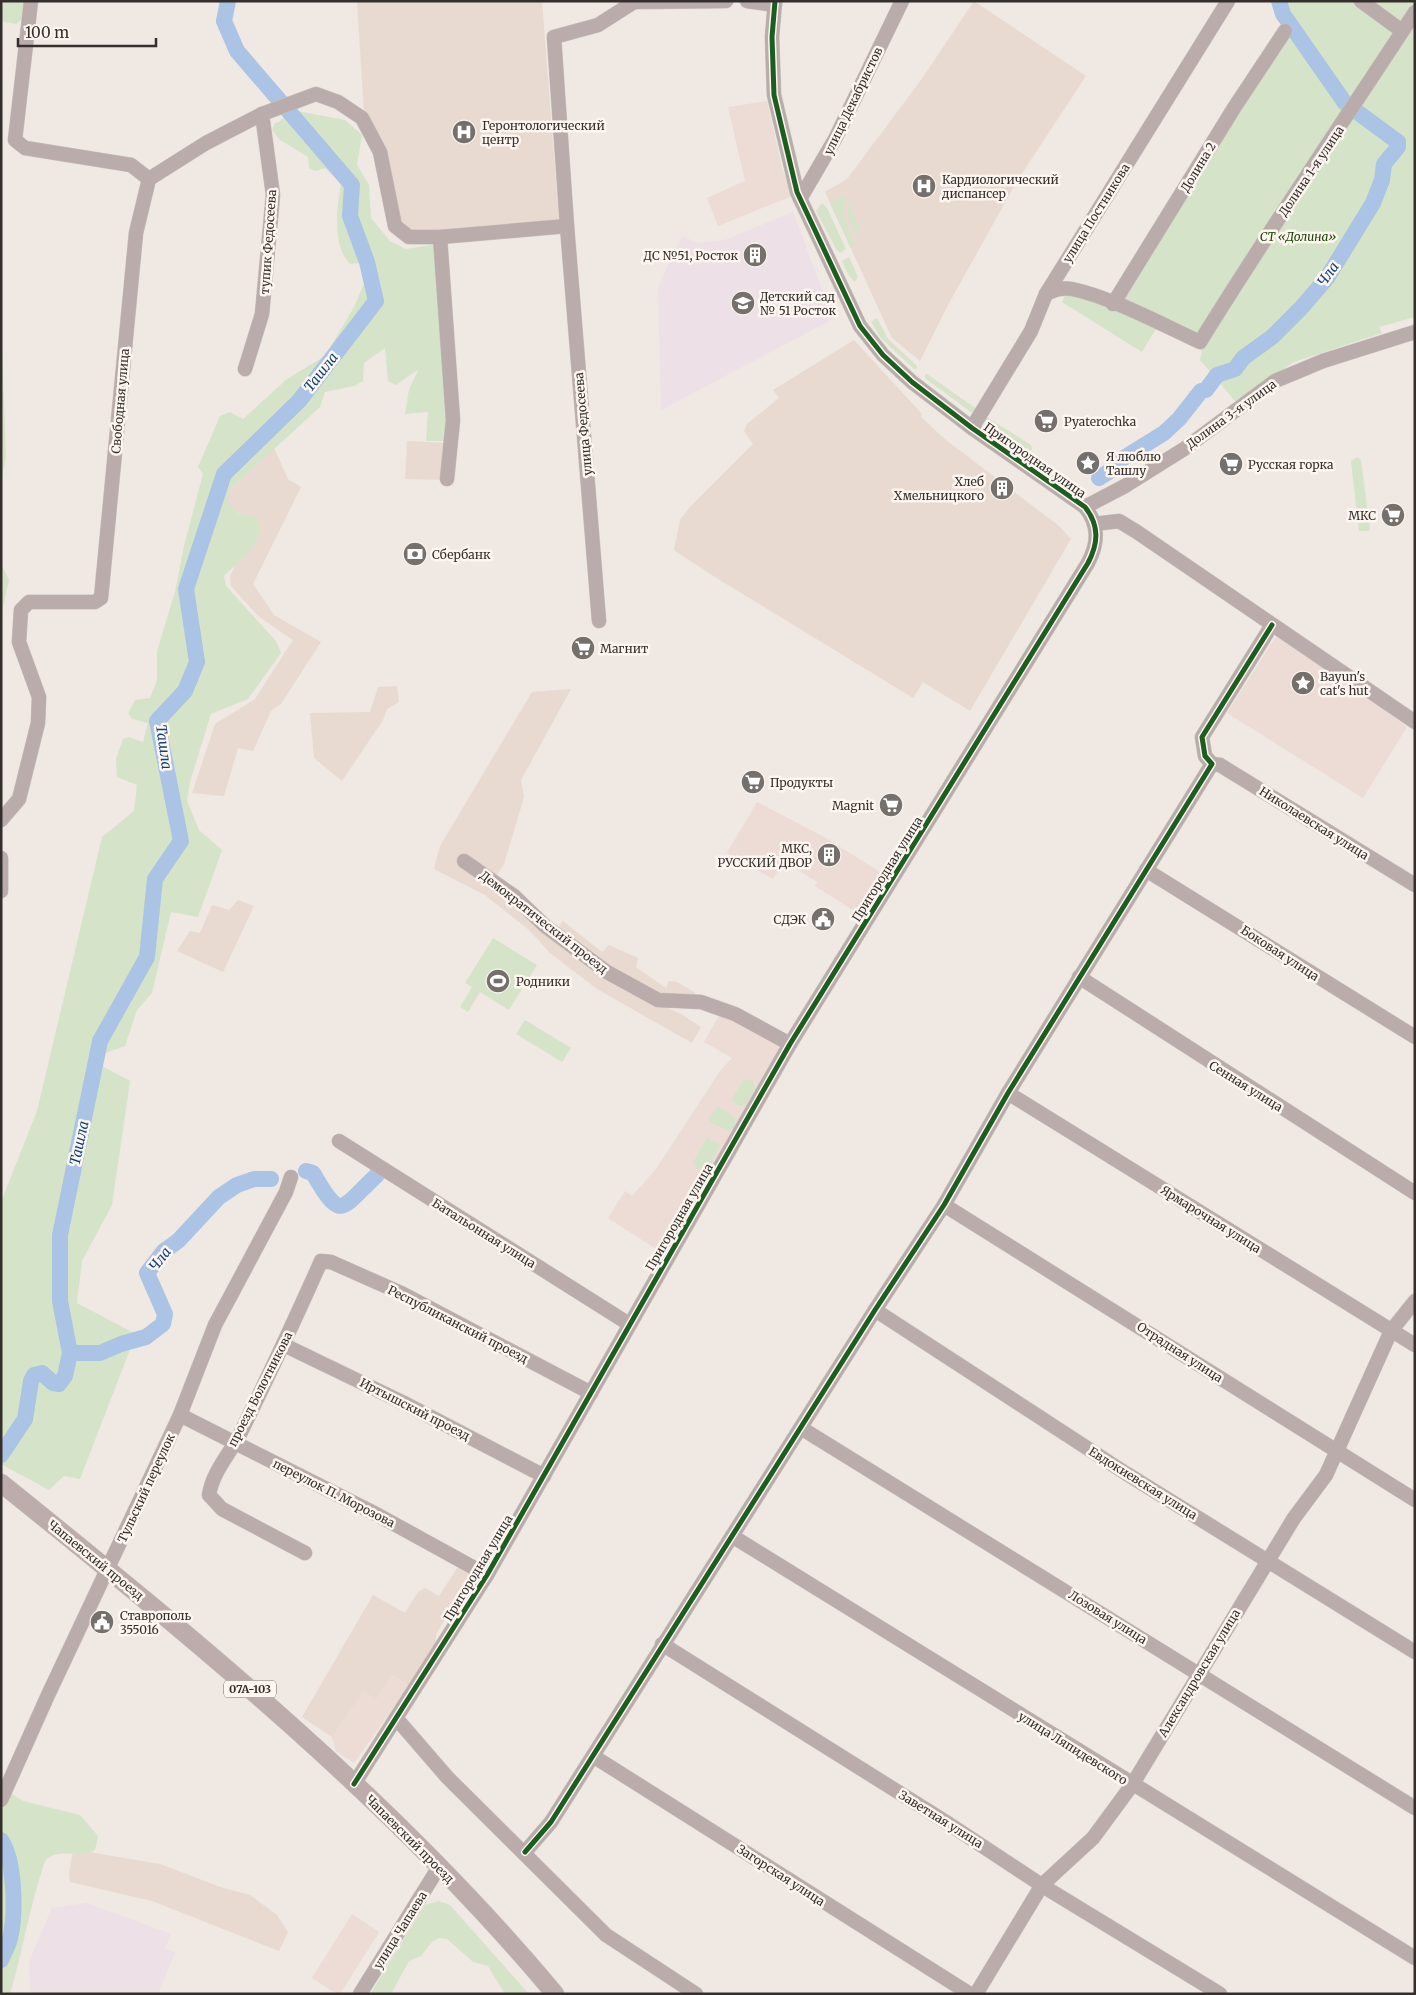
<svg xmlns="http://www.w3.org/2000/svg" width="1416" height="1995" viewBox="0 0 1416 1995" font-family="Merriweather,serif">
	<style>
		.commercial { fill: #ecdcd5 }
		.built { fill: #e8dad0 }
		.education { fill: #ede0e6 }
		.green { fill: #d5e4c9 }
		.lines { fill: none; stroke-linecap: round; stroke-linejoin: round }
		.river { stroke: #abc3e4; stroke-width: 16 }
		.minor-casing { stroke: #c9c3bf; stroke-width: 15 }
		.major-casing { stroke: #c9c3bf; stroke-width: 19 }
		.minor { stroke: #bbacac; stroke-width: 14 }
		.major { stroke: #bdacac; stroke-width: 18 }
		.cycleway-casing { stroke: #fdf5f0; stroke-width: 8 }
		.cycleway { stroke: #1b5e20; stroke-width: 5 }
		.labels { text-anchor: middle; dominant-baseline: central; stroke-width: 5; stroke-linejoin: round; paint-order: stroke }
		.shield { fill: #fdf5f0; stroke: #706a67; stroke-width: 1 }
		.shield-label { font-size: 11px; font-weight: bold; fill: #342f2c }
		.street-label { font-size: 12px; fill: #342f2c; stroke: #fdf5f0 }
		.poi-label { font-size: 12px; fill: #342f2c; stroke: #fdf5f0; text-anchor: start }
		.park-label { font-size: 12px; font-style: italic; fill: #194900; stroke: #fdf5f0 }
		.water-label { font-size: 14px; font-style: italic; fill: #0f427c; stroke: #fdf5f0 }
	</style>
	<rect width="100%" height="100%" fill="#efe8e3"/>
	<!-- commercial -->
	<g class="commercial">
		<polygon points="767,101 782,168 792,196 718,226 707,198 745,181 728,107"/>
		<polygon points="1277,635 1353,685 1407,727 1363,798 1227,713"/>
		<polygon points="757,802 824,837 888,877 862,916 815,886 817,882 784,861 773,879 727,853"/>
		<polygon points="721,1012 778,1042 779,1054 664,1250 656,1249 608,1218 625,1191 632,1196 656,1169 720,1071 732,1058 704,1042"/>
		<polygon points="391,1675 409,1686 354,1763 336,1751 332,1737 364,1691"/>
		<polygon points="352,1914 379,1932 340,1994 337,1994 312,1978"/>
	</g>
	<!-- built -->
	<g class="built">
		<polygon points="357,1 542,1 559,220 555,223 411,232 402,227 364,113"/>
		<polygon points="974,1 1086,76 1017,181 948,305 920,361 892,338 825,192 847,179 921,80"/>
		<polygon points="854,340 922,414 921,417 946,440 1059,526 1071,539 970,711 923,682 913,698 718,579 674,550 680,520 689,508 753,444 744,431 747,424 779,398 773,390"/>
		<polygon points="407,441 446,443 445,480 405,479"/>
		<polygon points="274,448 288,479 301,487 253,584 274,615 321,642 281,704 271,711 253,751 238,748 224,796 192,793 215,724 255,699 293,640 258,616 231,586 230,576 255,525 224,503 230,489"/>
		<polygon points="397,686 399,702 387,709 383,720 342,781 314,758 310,713 370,712 378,687"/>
		<polygon points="571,689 521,780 524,797 504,864 490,886 515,903 613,983 681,1014 701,1027 692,1043 597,989 550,953 529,930 485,895 434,869 440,846 532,692"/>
		<polygon points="238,900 254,906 223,972 177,951 190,931 200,933 212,905 229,910"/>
		<polygon points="563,921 602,952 609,945 638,958 636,967 666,988 669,981 677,982 694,992 695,1000 665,997 602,966 557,930"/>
		<polygon points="460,1564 473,1572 436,1634 436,1641 409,1686 392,1675 376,1699 364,1691 332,1737 302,1717 373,1595 405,1613 418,1592 425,1588 439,1596"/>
		<polygon points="77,1850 160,1864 223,1888 250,1895 277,1915 288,1932 279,1951 152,1901 70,1882 69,1874 72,1855"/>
	</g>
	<!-- education -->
	<g class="education">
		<polygon points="793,212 833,319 661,410 658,287 682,236 697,243 725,240"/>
		<polygon points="87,1903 171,1934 165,1948 175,1952 158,1994 31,1994 29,1962 52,1908"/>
	</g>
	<!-- green -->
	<g class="green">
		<polygon points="1,1 25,1 23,18 16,24 1,21"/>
		<polygon points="1285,1 1415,1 1415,317 1379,327 1382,333 1294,362 1235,401 1200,360 1202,351 1156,329 1142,352 1062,302 1067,291 1117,311 1203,169 1298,22"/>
		<path d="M292 110 345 120 362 135 357 165 369 185 371 218 390 241 406 249 437 244 450 441H426L428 412 405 414 409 389 419 369 396 385 388 381 385 348 364 363 363 381 354 386 325 392 320 407 230 489 227 502 239 514 256 516 261 529 252 549 224 576 226 586 276 641 281 653 248 699 211 714 190 782 187 801 199 830 222 850 198 917 171 912 152 993 137 1010 125 1046 89 1059 130 1081 112 1205 82 1261 77 1303 136 1334 80 1479 64 1476 49 1490 1 1464V1202L37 1111 102 837 134 811 137 785 117 777 116 759 123 739 129 737 143 742 148 723 132 719 128 713 135 700 150 698 157 680V651L175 592 184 546 203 474 198 467 220 416 230 412 243 419 287 379 325 356 354 307 366 279 362 263 350 264C332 246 337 207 341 184L325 168 315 171 309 168 308 157 280 140 272 130 275 123 279 122Z"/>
		<polygon points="844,196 846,198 843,215 855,245 850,246 830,203"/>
		<polygon points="822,203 827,208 846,249 840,253 836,249 816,211"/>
		<polygon points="849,203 861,230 855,232 847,214"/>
		<polygon points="849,257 858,277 855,282 849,276 842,261"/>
		<polygon points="877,318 888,339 917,366 917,369 914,369 881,338 871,322"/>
		<polygon points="1,322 6,457 1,482"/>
		<polygon points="925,374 927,374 978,410 974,414 972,413 925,378"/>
		<polygon points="985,416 1031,445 1032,450 1028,451 988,424 984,420"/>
		<polygon points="1357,457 1361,460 1370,528 1369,531 1359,531 1351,461"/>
		<polygon points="1,564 9,580 1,617"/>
		<polygon points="493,938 537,965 509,1010 480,992 468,1012 460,1007 472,987 465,983"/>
		<polygon points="525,1020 571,1048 562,1062 516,1034"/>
		<polygon points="744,1079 753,1081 755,1088 745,1106 737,1105 732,1099"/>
		<polygon points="718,1106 735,1118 735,1126 730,1131 709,1122 709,1118"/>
		<polygon points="707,1138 720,1145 709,1169 703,1171 698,1169 693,1162"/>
		<path d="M1 1787 23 1801 80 1815 98 1836 95 1850C80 1860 58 1846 45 1861 30 1904 23 1950 10 1994H1Z"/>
		<polygon points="439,1901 450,1905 529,1994 505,1994 488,1966 473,1962 447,1939 439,1938 432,1942 421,1956 409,1961 391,1994 370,1994 425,1905"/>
	</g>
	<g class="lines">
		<!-- river -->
		<g class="river">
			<polyline points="1099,478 1113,469 1119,461 1164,433 1179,419 1201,391 1206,390 1217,375 1235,369 1243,358 1272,337 1301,308 1327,278 1373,203 1382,180 1384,164 1398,147 1398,142 1345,103 1283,14 1279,1"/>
			<path d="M306 1171 313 1173C342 1224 341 1208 377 1175"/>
			<polyline points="70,1353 100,1353 121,1344 146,1337 163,1324 165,1314 147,1273 164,1251 178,1241 219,1197 237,1185 254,1179 271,1179"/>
			<polyline points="1,1455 25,1419 31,1381 34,1375 42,1373 53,1383 59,1384 65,1376 70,1353 60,1301 60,1235 100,1041 147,957 155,879 181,841 157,721 185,691 197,662 186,589 224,474 299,401 376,301 367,262 350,216 352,185 237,51 224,21 228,1"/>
			<path d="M1 1840C15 1861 16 1913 10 1939 8 1946 4 1953 1 1960"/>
		</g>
		<!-- minor casing -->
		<g class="minor-casing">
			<g id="minor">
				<polyline points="747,1 775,5"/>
				<polyline points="1361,1 1402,31"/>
				<polyline points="634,2 726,1"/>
				<polyline points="149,179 206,143 262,114 316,94 338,102 362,118 380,152 395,226 409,237 440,237 567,226"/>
				<polyline points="800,199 835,139 902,1"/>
				<polyline points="440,237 453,420 447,479"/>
				<path d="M1046 294C1055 290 1062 287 1072 289 1111 297 1163 325 1200 342 1269 230 1343 122 1415 12"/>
				<polyline points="1113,304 1234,108 1285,31"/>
				<polyline points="245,369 262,314 273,195 262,114"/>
				<polyline points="972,428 1031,331 1046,294 1228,1"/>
				<polyline points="1085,507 1125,486 1184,449 1275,381 1323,361 1415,332"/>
				<polyline points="1094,524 1119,521 1137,532 1415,722"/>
				<polyline points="599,621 567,226 554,37 598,25 634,2"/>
				<polyline points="1212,764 1220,765 1415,885"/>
				<polyline points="1,820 19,799 38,723 39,697 19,642 21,610 29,602 95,602 101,598 136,233 149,179 131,165 25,148 15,140 31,1"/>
				<polyline points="1,858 1,891"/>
				<polyline points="464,861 514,896 545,926 607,972 658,1000 701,1002 735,1014 790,1044"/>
				<polyline points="1146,870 1415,1037"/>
				<polyline points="1079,977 1415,1193"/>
				<polyline points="1008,1093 1415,1345"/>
				<polyline points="339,1141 629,1324"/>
				<polyline points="944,1205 1415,1500"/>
				<polyline points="875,1310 1127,1474 1415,1652"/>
				<polyline points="284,1345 404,1403 544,1476"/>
				<polyline points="180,1415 376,1514 487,1575"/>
				<polyline points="801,1428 1415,1808"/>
				<polyline points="732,1536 1415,1958"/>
				<path d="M305 1553 222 1509 209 1495C213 1471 229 1455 240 1434 268 1377 295 1320 321 1261L331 1262 401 1293 591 1393"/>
				<polyline points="662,1644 946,1822 1046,1888 1220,1994"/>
				<polyline points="396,1718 447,1777 606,1935 696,1994"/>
				<polyline points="593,1756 970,1994"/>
				<path d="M354 1784 487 1575 790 1044 1088 563C1098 544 1100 526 1085 507L972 428 912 382 883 355 860 326 797 192 774 95 772 37 775 1"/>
				<polyline points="1,1800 48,1695 180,1415 215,1325 286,1192 291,1177"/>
				<polyline points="525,1852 551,1822 875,1310 944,1205 1008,1093 1212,764 1205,756 1202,737 1272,625"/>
				<polyline points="360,1994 439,1867"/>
				<polyline points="976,1994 1042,1885 1093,1838 1132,1785 1294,1518 1326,1475 1391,1331 1415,1301"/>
			</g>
		</g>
		<!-- major casing -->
		<g class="major-casing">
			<path id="major" d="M1 1483C196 1640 394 1801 555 1994"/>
		</g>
		<!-- minor -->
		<use href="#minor" class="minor"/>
		<!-- major -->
		<use href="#major" class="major"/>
		<!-- cycleway casing -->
		<g class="cycleway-casing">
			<g id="cycleway">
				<path d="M354 1784 487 1575 790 1044 1088 563C1098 544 1100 526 1085 507L972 428 912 382 883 355 860 326 797 192 774 95 772 37 775 1"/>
				<polyline points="525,1852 551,1822 875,1310 944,1205 1008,1093 1212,764 1205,756 1202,737 1272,625"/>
			</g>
		</g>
		<!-- cycleway -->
		<use href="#cycleway" class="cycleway"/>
	</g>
	<!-- icons -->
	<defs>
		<g id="hospital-disc" transform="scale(1.25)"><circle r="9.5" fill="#75706c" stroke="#fdf5f0"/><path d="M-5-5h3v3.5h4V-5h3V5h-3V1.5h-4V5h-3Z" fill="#fff"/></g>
		<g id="building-disc" transform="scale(1.25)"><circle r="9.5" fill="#75706c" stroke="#fdf5f0"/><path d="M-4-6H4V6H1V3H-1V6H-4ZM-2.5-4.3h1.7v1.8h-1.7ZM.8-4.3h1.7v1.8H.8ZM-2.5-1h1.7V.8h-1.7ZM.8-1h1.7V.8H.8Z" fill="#fff"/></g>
		<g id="school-disc" transform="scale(1.25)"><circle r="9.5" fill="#75706c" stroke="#fdf5f0"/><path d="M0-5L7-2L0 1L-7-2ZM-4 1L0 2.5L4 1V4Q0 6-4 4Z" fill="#fff"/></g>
		<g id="supermarket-disc" transform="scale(1.25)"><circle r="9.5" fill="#75706c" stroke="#fdf5f0"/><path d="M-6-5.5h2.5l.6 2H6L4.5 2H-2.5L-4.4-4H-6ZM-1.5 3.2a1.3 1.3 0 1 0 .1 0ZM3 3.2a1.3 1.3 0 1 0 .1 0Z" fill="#fff"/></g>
		<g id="sight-disc" transform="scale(1.25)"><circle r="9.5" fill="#75706c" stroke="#fdf5f0"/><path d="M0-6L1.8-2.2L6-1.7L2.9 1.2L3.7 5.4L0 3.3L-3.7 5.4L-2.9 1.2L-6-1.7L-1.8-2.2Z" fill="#fff"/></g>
		<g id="bank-disc" transform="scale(1.25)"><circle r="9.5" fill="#75706c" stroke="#fdf5f0"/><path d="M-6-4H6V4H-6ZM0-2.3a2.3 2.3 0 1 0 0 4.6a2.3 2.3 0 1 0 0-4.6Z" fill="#fff"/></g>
		<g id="civic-disc" transform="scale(1.25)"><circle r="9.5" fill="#75706c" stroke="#fdf5f0"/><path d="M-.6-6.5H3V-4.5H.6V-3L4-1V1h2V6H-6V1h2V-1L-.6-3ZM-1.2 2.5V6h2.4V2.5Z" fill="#fff"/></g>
		<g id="stadium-disc" transform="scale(1.25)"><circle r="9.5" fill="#75706c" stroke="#fdf5f0"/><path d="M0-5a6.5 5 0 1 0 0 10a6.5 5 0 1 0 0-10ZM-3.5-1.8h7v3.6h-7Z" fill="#fff"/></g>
	</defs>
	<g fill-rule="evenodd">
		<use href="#hospital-disc" x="464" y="132"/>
		<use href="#hospital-disc" x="924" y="186"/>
		<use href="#building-disc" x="755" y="255"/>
		<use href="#school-disc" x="743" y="303"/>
		<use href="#supermarket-disc" x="1046" y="421"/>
		<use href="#sight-disc" x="1088" y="463"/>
		<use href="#supermarket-disc" x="1231" y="464"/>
		<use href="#building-disc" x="1002" y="488"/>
		<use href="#supermarket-disc" x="1393" y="515"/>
		<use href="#bank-disc" x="415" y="554"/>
		<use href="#supermarket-disc" x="583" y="648"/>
		<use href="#sight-disc" x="1303" y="683"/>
		<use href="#supermarket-disc" x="753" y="782"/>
		<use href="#supermarket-disc" x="891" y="805"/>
		<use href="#building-disc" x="829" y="855"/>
		<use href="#civic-disc" x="823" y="919"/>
		<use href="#stadium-disc" x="498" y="981"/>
		<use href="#civic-disc" x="102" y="1622"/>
	</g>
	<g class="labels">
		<!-- shield labels -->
		<rect class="shield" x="224" y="1680.5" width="52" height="17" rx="4"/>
		<g class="shield-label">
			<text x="250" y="1689">07А-103</text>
		</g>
		<!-- street labels -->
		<g class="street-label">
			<text transform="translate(853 101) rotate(-64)">улица Декабристов</text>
			<text transform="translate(1198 167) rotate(-59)">Долина 2</text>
			<text transform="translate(1311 171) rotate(-56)">Долина 1-я улица</text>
			<text transform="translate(1096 213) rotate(-58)">улица Постникова</text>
			<text transform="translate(268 242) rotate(-86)">тупик Федосеева</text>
			<text transform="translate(120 401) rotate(-85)">Свободная улица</text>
			<text transform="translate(1231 414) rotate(-36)">Долина 3-я улица</text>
			<text transform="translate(583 424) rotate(-95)">улица Федосеева</text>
			<text transform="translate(1035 460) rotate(35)">Пригородная улица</text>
			<text transform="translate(1314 823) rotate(32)">Николаевская улица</text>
			<text transform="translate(887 869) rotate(-58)">Пригородная улица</text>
			<text transform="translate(544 922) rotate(38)">Демократический проезд</text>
			<text transform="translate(1280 953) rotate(33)">Боковая улица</text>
			<text transform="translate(1246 1086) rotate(32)">Сенная улица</text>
			<text transform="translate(679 1217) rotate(-60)">Пригородная улица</text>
			<text transform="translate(1211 1219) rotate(32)">Ярмарочная улица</text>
			<text transform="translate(484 1233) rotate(32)">Батальонная улица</text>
			<text transform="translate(458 1324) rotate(27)">Республиканский проезд</text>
			<text transform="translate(1180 1352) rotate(33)">Отрадная улица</text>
			<text transform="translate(260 1389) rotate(-63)">проезд Болотникова</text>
			<text transform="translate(415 1409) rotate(27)">Иртышский проезд</text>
			<text transform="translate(1143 1483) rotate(32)">Евдокиевская улица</text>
			<text transform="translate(146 1488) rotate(-65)">Тульский переулок</text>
			<text transform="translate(334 1493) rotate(27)">переулок П. Морозова</text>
			<text transform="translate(96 1560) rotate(39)">Чапаевский проезд</text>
			<text transform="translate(478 1568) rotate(-59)">Пригородная улица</text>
			<text transform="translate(1108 1617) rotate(32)">Лозовая улица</text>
			<text transform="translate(1199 1673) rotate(-59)">Александровская улица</text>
			<text transform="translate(1073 1748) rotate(32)">улица Ляпидевского</text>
			<text transform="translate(941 1819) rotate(32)">Заветная улица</text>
			<text transform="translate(410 1839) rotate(45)">Чапаевский проезд</text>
			<text transform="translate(781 1875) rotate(33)">Загорская улица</text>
			<text transform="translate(400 1930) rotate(-58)">улица Чапаева</text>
		</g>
		<!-- poi labels -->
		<g class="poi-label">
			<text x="482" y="125">Геронтологический<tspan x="482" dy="14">центр</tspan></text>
			<text x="942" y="179">Кардиологический<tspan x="942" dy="14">диспансер</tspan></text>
			<text x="738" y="255" text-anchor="end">ДС №51, Росток</text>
			<text x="760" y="296">Детский сад<tspan x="760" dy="14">№ 51 Росток</tspan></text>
			<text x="1064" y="421">Pyaterochka</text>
			<text x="1106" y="456">Я люблю<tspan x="1106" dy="14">Ташлу</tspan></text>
			<text x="1248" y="464">Русская горка</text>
			<text x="984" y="481" text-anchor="end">Хлеб<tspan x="984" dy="14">Хмельницкого</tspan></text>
			<text x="1376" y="515" text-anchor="end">МКС</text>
			<text x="432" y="554">Сбербанк</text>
			<text x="600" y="648">Магнит</text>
			<text x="1320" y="676">Bayun's<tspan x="1320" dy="14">cat's hut</tspan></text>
			<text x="770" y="782">Продукты</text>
			<text x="874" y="805" text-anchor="end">Magnit</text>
			<text x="812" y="848" text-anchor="end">МКС,<tspan x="812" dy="14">РУССКИЙ ДВОР</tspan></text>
			<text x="806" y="919" text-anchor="end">СДЭК</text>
			<text x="516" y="981">Родники</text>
			<text x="120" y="1615">Ставрополь<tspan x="120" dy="14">355016</tspan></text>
		</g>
		<!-- park labels -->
		<g class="park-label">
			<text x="1298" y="236">СТ «Долина»</text>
		</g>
		<!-- water labels -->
		<g class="water-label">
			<text transform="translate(1328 274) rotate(-54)">Чла</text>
			<text transform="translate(321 372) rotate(-52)">Ташла</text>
			<text transform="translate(164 747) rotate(82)">Ташла</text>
			<text transform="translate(79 1143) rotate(-78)">Ташла</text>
			<text transform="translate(160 1259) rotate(-52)">Чла</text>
		</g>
	</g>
	<!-- border -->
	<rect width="1416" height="1995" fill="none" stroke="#342f2c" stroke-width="5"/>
	<!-- scale -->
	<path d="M18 38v8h138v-8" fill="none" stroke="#342f2c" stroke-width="2.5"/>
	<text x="25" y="38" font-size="15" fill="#342f2c" stroke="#fdf5f0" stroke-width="4" paint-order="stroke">100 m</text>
</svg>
